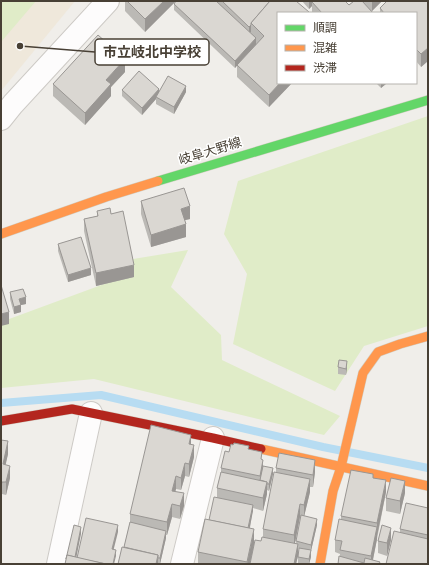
<svg xmlns="http://www.w3.org/2000/svg" width="429" height="565" viewBox="0 0 429 565" font-family="'DM Sans','Noto Sans JP',sans-serif">
	<style>
		.education { fill: #efe8db }
		.green { fill: #e0ecc8 }
		.lines { fill: none; stroke-linecap: round; stroke-linejoin: round }
		.stream { stroke: #b7dcf2; stroke-width: 8 }
		.street-casing { stroke: #cdcac6; stroke-width: 24 }
		.fast-casing { stroke: #d2cdc2; stroke-width: 10 }
		.slow-casing { stroke: #d2cdc2; stroke-width: 10 }
		.jam-casing { stroke: #d2cdc2; stroke-width: 10 }
		.street { stroke: #fdfcfc; stroke-width: 22 }
		.fast { stroke: #63d668; stroke-width: 9 }
		.slow { stroke: #ff974d; stroke-width: 9 }
		.jam { stroke: #b3261e; stroke-width: 9 }
		.wall { fill: #bbb9b5; fill-rule: evenodd }
		.shaded-wall { fill: #999693 }
		.building { fill: #dad7d2; stroke: #999693 }
		.labels { text-anchor: middle; dominant-baseline: central; stroke-width: 3; stroke-linejoin: round; paint-order: stroke }
		.street-label { font-size: 13px; fill: #484035; stroke: #fff }
		.leader { fill: none; stroke: #484035; stroke-width: 1.5 }
		.callout-dot { fill: #484035; stroke: #fff; stroke-width: 1.5 }
		.callout { fill: #fff; stroke: #484035; stroke-width: 1.5 }
		.callout-label { font-size: 14px; text-anchor: middle; font-weight: bold; fill: #484035 }
	</style>
	<rect width="100%" height="100%" fill="#f0eeea"/>
	<!-- education -->
	<polygon class="education" points="1,1 75,1 1,91"/>
	<!-- green -->
	<g class="green">
		<polygon points="1,1 36,1 1,42"/>
		<polygon points="428,116 428,326 364,346 335,391 233,344 247,274 224,234 238,181"/>
		<polygon points="188,250 171,287 221,335 222,360 340,416 324,435 94,379 1,388 1,322 123,277 127,260"/>
	</g>
	<g class="lines">
		<!-- stream -->
		<polyline class="stream" points="1,403 101,395 323,447 428,468"/>
		<!-- street casing -->
		<g class="street-casing">
			<g id="street">
				<polyline points="1,119 13,104 108,1"/>
				<polyline points="58,564 91,413"/>
				<polyline points="182,564 213,438"/>
			</g>
		</g>
		<!-- fast casing -->
		<g class="fast-casing">
			<polyline id="fast" points="158,181 428,100"/>
		</g>
		<!-- slow casing -->
		<g class="slow-casing">
			<g id="slow">
				<polyline points="1,234 106,197 158,181"/>
				<polyline points="261,449 428,486"/>
				<polyline points="320,564 333,491 341,467 363,373 378,352 400,344 428,336"/>
			</g>
		</g>
		<!-- jam casing -->
		<g class="jam-casing">
			<polyline id="jam" points="1,421 72,409 213,438 261,449"/>
		</g>
		<!-- street -->
		<use href="#street" class="street"/>
		<!-- fast -->
		<use href="#fast" class="fast"/>
		<!-- slow -->
		<use href="#slow" class="slow"/>
		<!-- jam -->
		<use href="#jam" class="jam"/>
	</g>
	<!-- wall -->
	<g class="wall">
		<polygon points="125,1 176,1 145,32 125,11"/>
		<polygon points="176,1 296,1 309,13 278,13 278,83 292,83 269,107 237,77 237,65 235,68 174,10 174,4"/>
		<polygon points="302,1 345,1 349,5 354,1 382,1 372,11 373,13 312,13 312,6 309,9"/>
		<polygon points="428,1 428,61 421,67 416,61 416,13 380,13 380,8"/>
		<polygon points="125,72 111,87 111,96 85,125 53,96 53,84"/>
		<polygon points="376,83 387,83 381,88"/>
		<polygon points="122,90 159,92 186,92 174,114 156,104 156,99 142,115 122,96"/>
		<polygon points="141,201 190,219 185,220 186,237 151,247 141,214"/>
		<polygon points="97,211 111,214 134,277 96,286 84,231 84,219 97,216"/>
		<polygon points="58,244 91,275 68,282 58,251"/>
		<polygon points="10,292 26,304 21,305 21,312 14,314 10,299"/>
		<polygon points="338,367 347,368 346,375 338,374"/>
		<polygon points="1,440 8,454 5,465 10,478 6,495 2,494"/>
		<polygon points="191,444 194,457 189,477 185,476 181,490 176,489 175,492 184,506 180,519 172,517 167,535 166,535 166,538 160,564 118,564 124,547 130,522 130,514"/>
		<polygon points="249,449 262,460 263,466 273,474 269,491 267,490 267,494 263,511 253,508 250,528 250,564 198,564 198,552 217,497 217,488 221,472 221,468 229,452"/>
		<path d="M276 468 315 472 313 487H310V492L304 516 317 525 311 551V557L309 564H298V557L299 549 298 548V556L296 564H250L263 537V529L276 473ZM300 517H301L296 543H295Z"/>
		<polygon points="373,478 386,492 373,560 380,564 338,564 340,557 340,554 335,552 335,540 341,519 341,516"/>
		<polygon points="405,493 400,514 386,511 386,498"/>
		<polygon points="428,508 428,564 400,532 400,529"/>
		<polygon points="391,540 387,556 378,553 378,541"/>
	</g>
	<!-- shaded-wall -->
	<g class="shaded-wall">
		<polygon points="164,1 176,1 145,32 145,19"/>
		<polygon points="310,1 318,1 312,2 312,6 309,9 309,2"/>
		<polygon points="372,1 382,1 372,11"/>
		<polygon points="251,25 251,32 249,33 249,27"/>
		<polygon points="256,38 256,45 235,68 235,61"/>
		<polygon points="428,48 428,61 421,67 421,54"/>
		<polygon points="125,59 125,72 111,87 111,96 85,125 85,113 106,80"/>
		<polygon points="280,83 292,83 269,107 269,95"/>
		<polygon points="381,83 387,83 381,88"/>
		<polygon points="186,86 186,92 174,114 174,107"/>
		<polygon points="159,89 159,96 156,97 156,99 142,115 142,108"/>
		<polygon points="190,206 190,219 181,221 181,209"/>
		<polygon points="186,224 186,237 151,247 151,235"/>
		<polygon points="134,265 134,277 96,286 96,273"/>
		<polygon points="91,268 91,275 68,282 68,275"/>
		<polygon points="26,297 26,304 21,305 21,312 14,314 14,307 19,299"/>
		<polygon points="9,312 9,324 1,326 1,314"/>
		<polygon points="347,361 347,368 346,375 346,369"/>
		<polygon points="191,435 191,447 189,444"/>
		<polygon points="8,441 8,454 3,477 3,464"/>
		<polygon points="194,445 194,457 189,477 189,464"/>
		<polygon points="263,460 263,472 260,482 260,476"/>
		<polygon points="315,460 315,472 313,487 313,475"/>
		<polygon points="185,463 185,476 181,490 181,478"/>
		<polygon points="10,466 10,478 6,495 6,482"/>
		<polygon points="273,468 273,474 269,491 269,484"/>
		<polygon points="176,476 176,489 172,503 172,491"/>
		<polygon points="310,479 310,492 304,517 304,505"/>
		<polygon points="386,480 386,492 377,536 377,523"/>
		<polygon points="405,481 405,493 400,514 400,501"/>
		<polygon points="2,482 2,494 1,498 1,486"/>
		<polygon points="267,482 267,494 263,511 263,498"/>
		<polygon points="184,493 184,506 180,519 180,506"/>
		<polygon points="172,504 172,517 167,535 167,522"/>
		<polygon points="300,504 300,517 294,548 294,535"/>
		<polygon points="253,505 253,511 247,541 247,535"/>
		<polygon points="317,519 317,525 311,551 311,545"/>
		<polygon points="118,525 118,532 112,556 112,549"/>
		<polygon points="81,527 81,534 75,564 74,561"/>
		<polygon points="377,527 377,539 372,564 371,564 371,556"/>
		<polygon points="391,528 391,540 387,556 387,543"/>
		<polygon points="254,529 254,546 250,564 247,564"/>
		<polygon points="166,531 166,538 160,564 160,558"/>
		<polygon points="298,544 298,556 296,564 294,564"/>
		<polygon points="116,550 116,556 114,564 113,564"/>
		<polygon points="311,550 311,557 309,564 309,559"/>
		<polygon points="158,555 158,564 156,564"/>
	</g>
	<!-- building -->
	<g class="building">
		<polygon points="127,1 164,1 145,19"/>
		<polygon points="176,1 216,1 256,38 235,61 174,4"/>
		<polygon points="222,1 270,1 251,23 251,25 249,27"/>
		<polygon points="270,1 296,1 309,12 309,13 278,13 278,47 277,48 278,49 278,83 280,83 269,95 237,65 264,36 251,23"/>
		<polygon points="314,1 345,1 349,5 354,1 362,1 373,13 322,13 312,2"/>
		<polygon points="387,1 428,1 428,48 421,54 416,49 416,13 384,13 380,8"/>
		<polygon points="98,35 125,59 106,80 111,84 85,113 53,84"/>
		<polygon points="139,71 159,89 142,108 122,90"/>
		<polygon points="168,76 186,86 174,107 156,97"/>
		<polygon points="184,188 190,206 181,209 186,224 151,235 141,201"/>
		<polygon points="110,208 111,214 123,211 134,265 96,273 84,219 98,216 97,211"/>
		<polygon points="81,237 91,268 68,275 58,244"/>
		<polygon points="1,285 9,312 1,314"/>
		<polygon points="23,289 26,297 19,299 21,305 14,307 10,292"/>
		<polygon points="339,360 347,361 346,369 338,367"/>
		<polygon points="151,425 191,435 189,444 194,445 189,464 185,463 181,478 176,476 172,491 184,493 180,506 172,504 167,522 130,514"/>
		<polygon points="1,440 8,441 3,464 10,466 6,482 2,482 1,486"/>
		<polygon points="234,443 249,446 248,449 262,452 261,459 263,460 260,476 221,468 225,451 229,452 231,444 233,445"/>
		<polygon points="279,453 315,460 313,475 276,468"/>
		<polygon points="263,466 273,468 269,484 267,484 267,482 260,480"/>
		<polygon points="351,470 373,474 373,478 386,480 377,523 341,516"/>
		<polygon points="221,472 267,482 263,498 217,488"/>
		<polygon points="274,472 310,479 304,505 300,504 294,535 263,529"/>
		<polygon points="391,478 405,481 400,501 386,498"/>
		<polygon points="214,497 253,505 248,528 209,520"/>
		<polygon points="406,503 428,508 428,535 400,529"/>
		<polygon points="301,515 317,519 311,545 296,541"/>
		<polygon points="86,518 118,525 112,549 116,550 113,564 106,564 77,558"/>
		<polygon points="205,519 254,529 247,562 198,552"/>
		<polygon points="339,519 377,527 371,556 340,550 342,541 335,540"/>
		<polygon points="130,522 166,531 160,558 158,558 158,555 124,547"/>
		<polygon points="74,525 81,527 75,557 67,555 66,559"/>
		<polygon points="382,525 391,528 387,543 378,541"/>
		<polygon points="394,531 428,539 428,564 386,564"/>
		<polygon points="262,537 298,544 294,564 250,564 255,540 261,541"/>
		<polygon points="122,547 158,555 156,564 118,564"/>
		<polygon points="299,548 311,550 309,559 298,557"/>
		<polygon points="67,555 106,564 65,564"/>
		<polygon points="339,556 364,563 365,558 380,562 379,564 338,564"/>
	</g>
	<g class="labels">
		<!-- street labels -->
		<g class="street-label">
			<text transform="translate(210 151) rotate(-17)">岐阜大野線</text>
		</g>
	</g>
	<!-- callouts -->
	<path class="leader" d="M20 46L95 52"/>
	<circle class="callout-dot" cx="20" cy="46" r="4"/>
	<rect class="callout" x="95" y="39" width="114" height="26" rx="4"/>
	<g class="callout-label">
		<text x="152" y="57">市立岐北中学校</text>
	</g>
	<!-- border -->
	<rect width="429" height="565" fill="none" stroke="#484035" stroke-width="4"/>
	<!-- legend -->
	<rect x="277" y="12" width="140" height="72" fill="#ffffff" stroke="#b6b3ae"/>
	<rect x="285" y="25" width="20" height="6" fill="#63d668" stroke="#b6b3ae"/>
	<text x="313" y="32" font-size="12" fill="#484035">順調</text>
	<rect x="285" y="45" width="20" height="6" fill="#ff974d" stroke="#b6b3ae"/>
	<text x="313" y="52" font-size="12" fill="#484035">混雑</text>
	<rect x="285" y="65" width="20" height="6" fill="#b3261e" stroke="#b6b3ae"/>
	<text x="313" y="72" font-size="12" fill="#484035">渋滞</text>
</svg>
